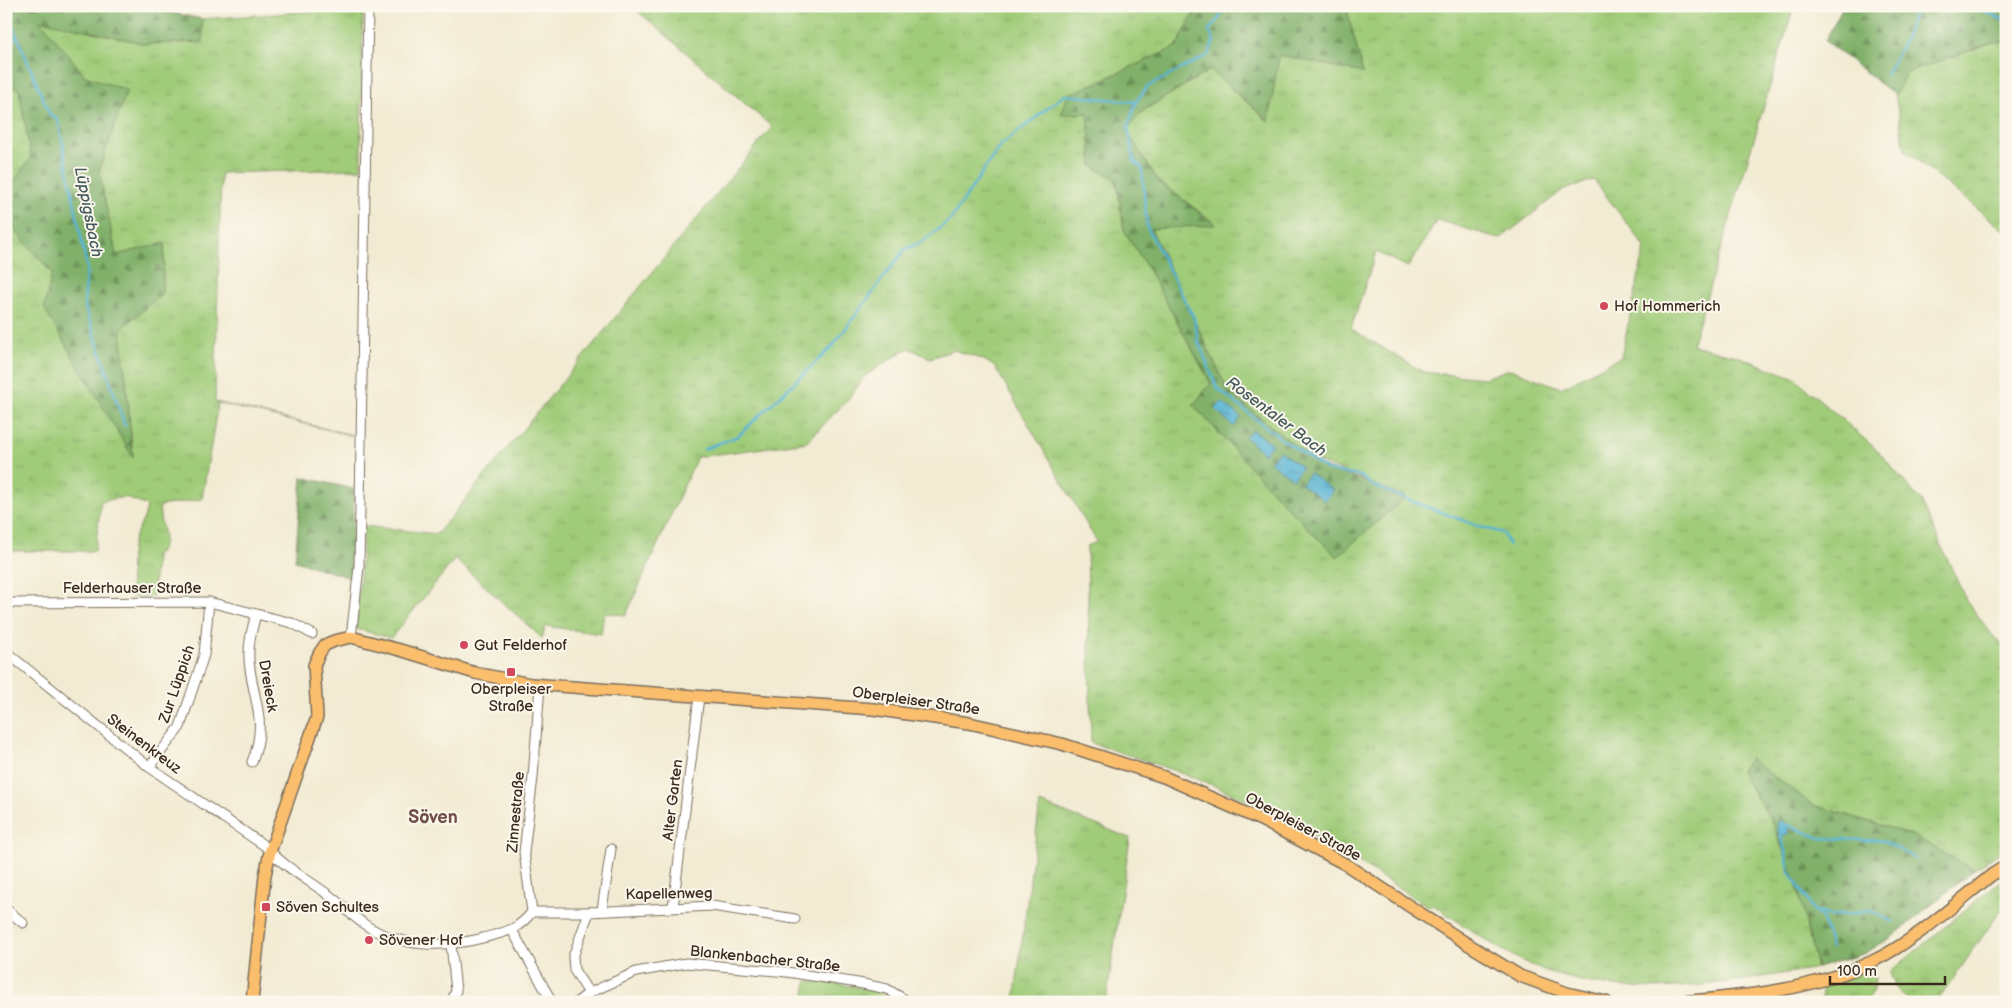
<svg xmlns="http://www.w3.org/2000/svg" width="2012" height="1008" viewBox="0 0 2012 1008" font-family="'Balsamiq Sans',sans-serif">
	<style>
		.grass { fill: url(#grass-tufts); stroke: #6e7b4c; fill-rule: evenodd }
		.forest { fill: url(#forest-firs); stroke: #5e6d44 }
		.water { fill: url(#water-ripples); stroke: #486e78 }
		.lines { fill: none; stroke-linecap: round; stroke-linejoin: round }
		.stream { stroke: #55b3d3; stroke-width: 2.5 }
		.minor-casing { stroke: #7b6e5d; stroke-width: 11 }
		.major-casing { stroke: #7b6e5d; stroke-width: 14 }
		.minor { stroke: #fff; stroke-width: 9 }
		.major { stroke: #fabe6d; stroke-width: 11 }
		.poi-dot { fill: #d1495b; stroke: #fbf7ec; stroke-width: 2 }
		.labels { text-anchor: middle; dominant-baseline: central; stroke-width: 4; stroke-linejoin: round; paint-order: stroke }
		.poi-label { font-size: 15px; fill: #3b2a1e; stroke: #fbf7ec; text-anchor: start }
		.street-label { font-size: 15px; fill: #3b2a1e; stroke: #fbf7ec }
		.water-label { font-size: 16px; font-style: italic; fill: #445a5d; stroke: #fbf7ec }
		.quarter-label { font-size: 18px; font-weight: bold; fill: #705048; stroke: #fbf7ec }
	</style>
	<defs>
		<pattern id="grass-tufts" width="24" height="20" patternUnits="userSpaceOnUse" patternTransform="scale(1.25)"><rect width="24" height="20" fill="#a0cc79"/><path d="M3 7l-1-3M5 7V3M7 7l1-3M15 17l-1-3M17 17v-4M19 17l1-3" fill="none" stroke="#8baf68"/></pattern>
		<pattern id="forest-firs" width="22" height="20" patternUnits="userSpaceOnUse" patternTransform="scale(1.25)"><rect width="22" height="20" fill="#80b069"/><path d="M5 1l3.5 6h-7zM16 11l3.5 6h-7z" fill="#6a8f56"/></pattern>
		<pattern id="water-ripples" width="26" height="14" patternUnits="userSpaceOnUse" patternTransform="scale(1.25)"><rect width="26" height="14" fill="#55b3d3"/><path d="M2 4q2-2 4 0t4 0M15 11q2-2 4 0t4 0" fill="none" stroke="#4892ab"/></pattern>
	</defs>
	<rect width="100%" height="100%" fill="#fbf7ec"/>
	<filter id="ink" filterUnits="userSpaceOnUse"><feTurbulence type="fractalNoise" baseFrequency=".02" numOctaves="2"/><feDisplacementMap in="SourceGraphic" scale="10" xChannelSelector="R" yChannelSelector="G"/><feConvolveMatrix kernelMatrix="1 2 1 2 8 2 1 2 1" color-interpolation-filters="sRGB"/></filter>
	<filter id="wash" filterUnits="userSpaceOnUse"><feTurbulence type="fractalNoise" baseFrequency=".0096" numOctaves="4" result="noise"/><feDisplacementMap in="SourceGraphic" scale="20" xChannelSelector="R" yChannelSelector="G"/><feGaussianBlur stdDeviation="1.12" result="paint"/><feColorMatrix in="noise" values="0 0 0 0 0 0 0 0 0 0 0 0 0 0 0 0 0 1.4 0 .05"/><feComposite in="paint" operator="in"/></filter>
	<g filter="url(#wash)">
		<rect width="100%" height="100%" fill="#f2ebd3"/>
		<!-- grass -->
		<g class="grass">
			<path d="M632 6H1198L1176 47 1069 95 1061 114 1088 112 1092 166 1116 179 1124 230 1148 269 1211 384 1193 405 1318 539 1405 497 1310 458 1228 391 1151 229 1216 224 1158 181 1126 130 1144 110 1210 70 1268 121 1279 55 1363 73 1346 6H1794L1692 345 1737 356 1795 378 1878 451 1921 501 1966 600 1994 637 2006 647V848L1974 870 1910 834 1813 805 1750 759 1740 771 1772 822 1796 883 1817 968C1719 984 1612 1007 1519 959 1488 943 1460 923 1432 904L1429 907C1370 870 1311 831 1248 801 1198 777 1144 760 1091 743L1087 546 1097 542 995 367 984 360 954 350 931 358 908 348 866 375 848 399 807 442 697 457 626 615 604 613 601 634 546 626 542 638 455 559 391 638 356 629 364 526 437 534 772 127ZM1594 180 1645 247 1621 357 1561 388 1510 369 1484 378 1423 372 1351 329 1376 252 1408 267 1437 220 1500 239 1563 190Z"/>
			<path d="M363 8 361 109V169L221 173 215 402 355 436 218 403 202 499 160 506C157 526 173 538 156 556L153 596 131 597C131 580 129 559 133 542 137 528 145 522 147 506L125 497 101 501 95 551H6V220L52 273 133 457 121 329 162 294 165 243 116 255 99 171 126 90 85 76 39 19 146 44 203 42 202 19Z"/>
			<polygon points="2006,41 2006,232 1905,150 1895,95 1906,73 1993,42"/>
			<polygon points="6,84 19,89 31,158 6,192"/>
			<polygon points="1040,803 1130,838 1106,1002 1014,1002"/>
			<polygon points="2006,876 2006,903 1937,1002 1910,1002 1896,988 1890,972"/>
			<polygon points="1866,971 1875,978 1874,990 1866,1002 1822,1002 1822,988"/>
			<path d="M807 981C840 984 872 986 901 1002H804Z"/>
		</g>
		<!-- forest -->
		<g class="forest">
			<polygon points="6,6 157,6 158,10 202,19 203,42 146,44 40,20 85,76 127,90 99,171 116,255 165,243 162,294 121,329 133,458 44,308 52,273 6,220 6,192 31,158 19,89 6,84"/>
			<polygon points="1198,6 1346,6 1363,73 1279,55 1269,121 1210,70 1144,110 1126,130 1159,182 1216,225 1151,229 1228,391 1319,465 1406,497 1337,557 1288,508 1193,405 1211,383 1148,269 1124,230 1116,179 1092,166 1088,113 1061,115 1068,95 1176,47"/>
			<polygon points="1843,6 2006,6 2006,41 1993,42 1907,73 1895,95 1825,41"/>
			<polygon points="302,477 354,489 351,578 295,561"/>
			<polygon points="1750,759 1813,805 1910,834 1974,870 1892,937 1866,953 1817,968 1796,883 1772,822 1740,771"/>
		</g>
		<!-- water -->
		<g class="water">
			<polygon points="1222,402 1241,417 1234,427 1215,409"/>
			<polygon points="1253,430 1272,444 1264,454 1245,437"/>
			<polygon points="1279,451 1302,467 1293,479 1270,462"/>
			<polygon points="1309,473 1333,490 1325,501 1301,484"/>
			<polygon points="1781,820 1789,826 1788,834 1783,837 1779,836 1777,823"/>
		</g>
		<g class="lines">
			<!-- stream -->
			<g class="stream">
				<polyline points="1223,6 1220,17 1209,30 1214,41 1208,55 1147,87 1136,102 1128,126 1134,161 1142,168 1147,227 1194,318 1198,341 1217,388 1280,438 1327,470 1360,476 1372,485 1414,502 1478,526 1503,533 1509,545"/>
				<polyline points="1973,6 2006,21"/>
				<polyline points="6,10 50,115 58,120 87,268 84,304 125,426"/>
				<polyline points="6,46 17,36"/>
				<path d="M1886 75C1892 63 1899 51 1905 39 1910 27 1911 17 1918 6"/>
				<polyline points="704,449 738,436 832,347 904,250 923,241 951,219 1000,146 1064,95 1136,102"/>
				<polyline points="1788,825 1820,838 1884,841 1915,858"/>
				<polyline points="1781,835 1790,873 1814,911 1823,919 1831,948"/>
				<polyline points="1816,911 1831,916 1871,911 1893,922"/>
				<polyline points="911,998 917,1002"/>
			</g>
		</g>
	</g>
	<g filter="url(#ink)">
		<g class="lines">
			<!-- minor casing -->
			<g class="minor-casing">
				<g id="minor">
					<polyline points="6,603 209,602 292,623 312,634"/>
					<polyline points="351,637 359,567 368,6"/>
					<path d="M6 652 149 767 265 846C282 865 305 878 326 893 339 902 351 915 364 924 399 948 444 948 483 938 505 932 517 931 532 912L524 852 533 777 540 686"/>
					<path d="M252 762C269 719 252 700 249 660 248 644 252 629 256 614"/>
					<polyline points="149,767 180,727 204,655 209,602"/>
					<polyline points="673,907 699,697"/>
					<polyline points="6,909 23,923"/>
					<polyline points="602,910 611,849"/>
					<polyline points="532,912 589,912 712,906 795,919"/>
					<polyline points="512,930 552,1002"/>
					<polyline points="451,944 456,991 453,998"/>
					<polyline points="589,993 574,970 573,957 589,912"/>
					<polyline points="577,1002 589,993 636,972 686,963 787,972 858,983 887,989 909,1002"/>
				</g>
			</g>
			<!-- major casing -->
			<g class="major-casing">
				<g id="major">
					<polyline points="252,1002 265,875 270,852 317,717 314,665 320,652 325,645 334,641 351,637 400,650 475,673 531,684 873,709 969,723 1062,744 1164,777 1261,820 1345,864 1466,943 1520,976 1567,993 1606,1002"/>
					<path d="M1681 1002C1746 996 1814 990 1873 961 1915 941 1956 903 1993 874L2006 866"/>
				</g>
			</g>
			<!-- minor -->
			<use href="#minor" class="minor"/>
			<!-- major -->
			<use href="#major" class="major"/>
		</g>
	</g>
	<!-- markers -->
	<g class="poi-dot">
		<circle cx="1604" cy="306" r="5"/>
		<circle cx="464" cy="645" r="5"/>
		<rect x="506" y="667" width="10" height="10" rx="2.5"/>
		<rect x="261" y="902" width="10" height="10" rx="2.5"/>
		<circle cx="369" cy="940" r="5"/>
	</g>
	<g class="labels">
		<!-- poi labels -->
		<g class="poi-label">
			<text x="1614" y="306">Hof Hommerich</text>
			<text x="474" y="645">Gut Felderhof</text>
			<text x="511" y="689" text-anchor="middle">Oberpleiser<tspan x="511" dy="17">Straße</tspan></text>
			<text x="276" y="907">Söven Schultes</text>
			<text x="379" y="940">Sövener Hof</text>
		</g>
		<!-- street labels -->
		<g class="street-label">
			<text x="132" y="588">Felderhauser Straße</text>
			<text transform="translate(177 684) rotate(-71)">Zur Lüppich</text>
			<text transform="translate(268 686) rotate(80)">Dreieck</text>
			<text transform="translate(916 701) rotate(8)">Oberpleiser Straße</text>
			<text transform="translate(144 744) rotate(37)">Steinenkreuz</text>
			<text transform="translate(673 800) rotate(-83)">Alter Garten</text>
			<text transform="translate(516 812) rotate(-85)">Zinnestraße</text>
			<text transform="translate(1303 827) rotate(28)">Oberpleiser Straße</text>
			<text transform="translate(669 894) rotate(-1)">Kapellenweg</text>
			<text transform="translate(765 959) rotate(6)">Blankenbacher Straße</text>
		</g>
		<!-- water labels -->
		<g class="water-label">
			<text transform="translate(88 212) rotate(79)">Lüppigsbach</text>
			<text transform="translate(1276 417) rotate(37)">Rosentaler Bach</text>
		</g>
		<!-- quarter labels -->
		<g class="quarter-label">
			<text x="433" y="817">Söven</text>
		</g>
	</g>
	<!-- margin -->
	<rect width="2012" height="1008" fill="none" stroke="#fbf7ec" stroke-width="25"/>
	<!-- scale -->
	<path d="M1830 976v8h115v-8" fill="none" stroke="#3b2a1e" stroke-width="2.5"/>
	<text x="1837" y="976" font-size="15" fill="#3b2a1e" stroke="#fbf7ec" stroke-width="4" paint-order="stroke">100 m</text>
</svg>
